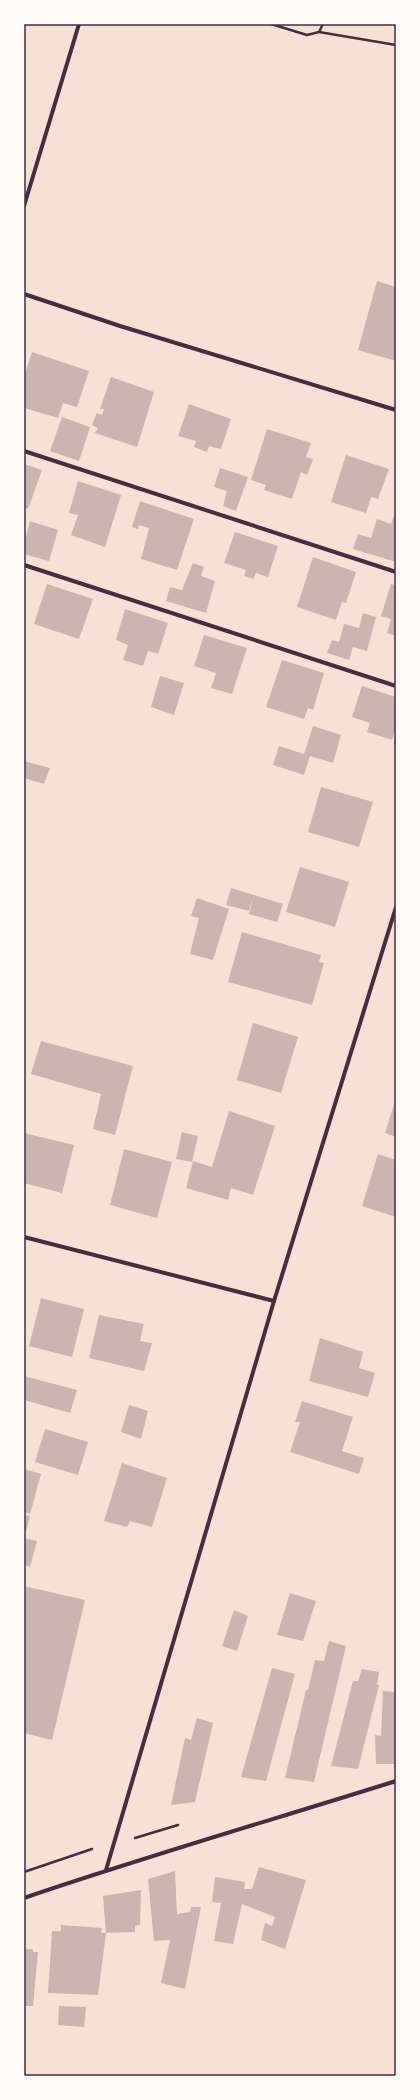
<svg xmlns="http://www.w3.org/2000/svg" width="420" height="2100" viewBox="0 0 420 2100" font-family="'Roboto Serif',serif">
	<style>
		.building { fill: #ccb4b1 }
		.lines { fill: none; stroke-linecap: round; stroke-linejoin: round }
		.path { stroke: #4a2c40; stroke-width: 2.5 }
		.minor { stroke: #4a2c40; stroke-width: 4 }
		.neatline { fill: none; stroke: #4a2c40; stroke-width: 1.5 }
	</style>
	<rect width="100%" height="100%" fill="#f7e1d7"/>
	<!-- building -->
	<g class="building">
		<polygon points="377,281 396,287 396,361 358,350"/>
		<polygon points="32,352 89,371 77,407 63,403 58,418 24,408 24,377"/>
		<polygon points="111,377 154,392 137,447 95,433 98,428 92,425 97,413 102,415 104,409 100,409"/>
		<polygon points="189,404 231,419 221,449 209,446 207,452 194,447 196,441 178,436"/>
		<polygon points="62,417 90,427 79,461 50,451"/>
		<polygon points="267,429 311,443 306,457 313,459 307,475 301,472 292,499 264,490 266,485 251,480"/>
		<polygon points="346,455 389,469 378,499 371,497 366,513 331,502"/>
		<polygon points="24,464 42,470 28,509 24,507"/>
		<polygon points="220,468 248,477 236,511 223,506 227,491 214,487"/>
		<polygon points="78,481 121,495 105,547 71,535 78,515 69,513"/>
		<polygon points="140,501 194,519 177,570 141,559 149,528 139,525 138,529 132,527"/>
		<polygon points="396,510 396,562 353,549 358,534 371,538 377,519 391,524"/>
		<polygon points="30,521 58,530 49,561 24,554 24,535 26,536"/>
		<polygon points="235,532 278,546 268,577 256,573 253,579 244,576 246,570 224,563"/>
		<polygon points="313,557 356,572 346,603 342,602 336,620 297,607"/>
		<polygon points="193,563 204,567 201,576 215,581 206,613 166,601 170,587 182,590"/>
		<polygon points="47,584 93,599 79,639 34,624"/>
		<polygon points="391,584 396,585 396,636 387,633 391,619 381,616"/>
		<polygon points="125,609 168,623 158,654 148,651 143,666 123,660 128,645 116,640"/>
		<polygon points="363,613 376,617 367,651 353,647 349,660 327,653 332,640 339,642 344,624 359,628"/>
		<polygon points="204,635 247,648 232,694 211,688 216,673 194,666"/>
		<polygon points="282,660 324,673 313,710 308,708 304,719 266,707"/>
		<polygon points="160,676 184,683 174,715 151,707"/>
		<polygon points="362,686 396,697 396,727 392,740 367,732 370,723 352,717"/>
		<polygon points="313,726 341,735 333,763 310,756 304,775 273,765 279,746 304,754"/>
		<polygon points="24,761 50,768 44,784 24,778"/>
		<polygon points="321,787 373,802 359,847 308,832"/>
		<polygon points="300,867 349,882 335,927 286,912"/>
		<polygon points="231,888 254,895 249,911 226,905"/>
		<polygon points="254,895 283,904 277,922 249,914"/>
		<polygon points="197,898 229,909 213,960 190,954 199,918 191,916"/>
		<polygon points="242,932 321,955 319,962 324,963 312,1005 228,982"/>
		<polygon points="253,1023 298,1037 281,1093 237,1080"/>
		<polygon points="41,1041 133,1066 115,1135 93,1129 101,1094 31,1074"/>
		<polygon points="396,1098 396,1137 385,1133"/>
		<polygon points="229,1111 275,1126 253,1195 231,1188 228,1200 186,1188 193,1161 212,1167"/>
		<polygon points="182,1132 198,1136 192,1162 176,1159"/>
		<polygon points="24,1133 74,1145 62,1193 24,1183"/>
		<polygon points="124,1149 172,1162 157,1218 110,1205"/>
		<polygon points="378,1154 396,1160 396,1217 362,1206"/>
		<polygon points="41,1298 84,1309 72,1357 29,1346"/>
		<polygon points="99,1315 144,1324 140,1341 152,1343 144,1371 89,1358"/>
		<polygon points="320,1338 363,1352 359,1368 375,1373 368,1397 309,1381"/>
		<polygon points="24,1376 77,1390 70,1413 24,1400"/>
		<polygon points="302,1401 353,1417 342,1451 364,1458 359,1474 290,1452 300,1422 295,1422"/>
		<polygon points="129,1405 148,1411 141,1439 121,1432"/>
		<polygon points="45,1429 88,1442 78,1475 35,1462"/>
		<polygon points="122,1463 167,1478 152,1527 130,1521 127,1527 104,1521"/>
		<polygon points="24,1469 41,1474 30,1514 24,1512"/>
		<polygon points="24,1515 30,1516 26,1532 24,1531"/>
		<polygon points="24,1538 37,1541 30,1567 24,1565"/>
		<polygon points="24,1586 85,1600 52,1740 24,1733"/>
		<polygon points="290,1593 316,1601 303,1641 277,1635"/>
		<polygon points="234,1610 248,1616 237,1651 222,1646"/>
		<polygon points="329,1641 346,1646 314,1782 285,1778 306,1690 308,1690 315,1660 324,1661"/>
		<polygon points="272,1668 295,1674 266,1781 241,1777"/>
		<polygon points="362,1669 379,1672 377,1685 379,1685 358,1769 331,1766 353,1681 358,1681"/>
		<polygon points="383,1691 396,1692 396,1764 376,1764 375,1735 381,1736"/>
		<polygon points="197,1718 213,1723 195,1802 171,1805 185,1738 191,1740"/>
		<polygon points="259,1867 306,1880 285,1949 261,1940 265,1923 272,1926 275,1917 242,1904 233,1944 214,1941 221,1903 212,1902 215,1877 245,1882 244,1889 252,1889"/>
		<polygon points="175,1871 177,1914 190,1912 191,1907 201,1907 185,1989 161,1983 170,1940 154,1941 148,1879"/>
		<polygon points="141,1890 140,1925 135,1926 135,1932 106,1933 98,1995 48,1993 52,1931 61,1931 61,1925 102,1928 101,1933 106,1933 103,1896"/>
		<polygon points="24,1949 33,1949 33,1952 38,1952 33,2006 24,2006"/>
		<polygon points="59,2006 86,2007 84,2027 58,2025"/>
	</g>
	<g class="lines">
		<!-- path -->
		<g class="path">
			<polyline points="271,24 307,35 319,32 323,24"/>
			<polyline points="319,32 396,45"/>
			<polyline points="135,1838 178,1825"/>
			<polyline points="24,1872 92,1849"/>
		</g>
		<!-- minor -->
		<g class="minor">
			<polyline points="24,206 79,24"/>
			<polyline points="24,294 120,326 396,410"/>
			<polyline points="24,451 396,572"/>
			<polyline points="24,565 396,686"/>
			<polyline points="24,1237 274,1301"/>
			<polyline points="106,1870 274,1301 396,907"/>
			<path d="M24 1898C147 1856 272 1820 396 1781"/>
		</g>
	</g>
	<!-- border -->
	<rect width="420" height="2100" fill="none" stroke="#fffaf5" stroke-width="50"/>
	<rect x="25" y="25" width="370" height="2050" class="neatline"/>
</svg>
